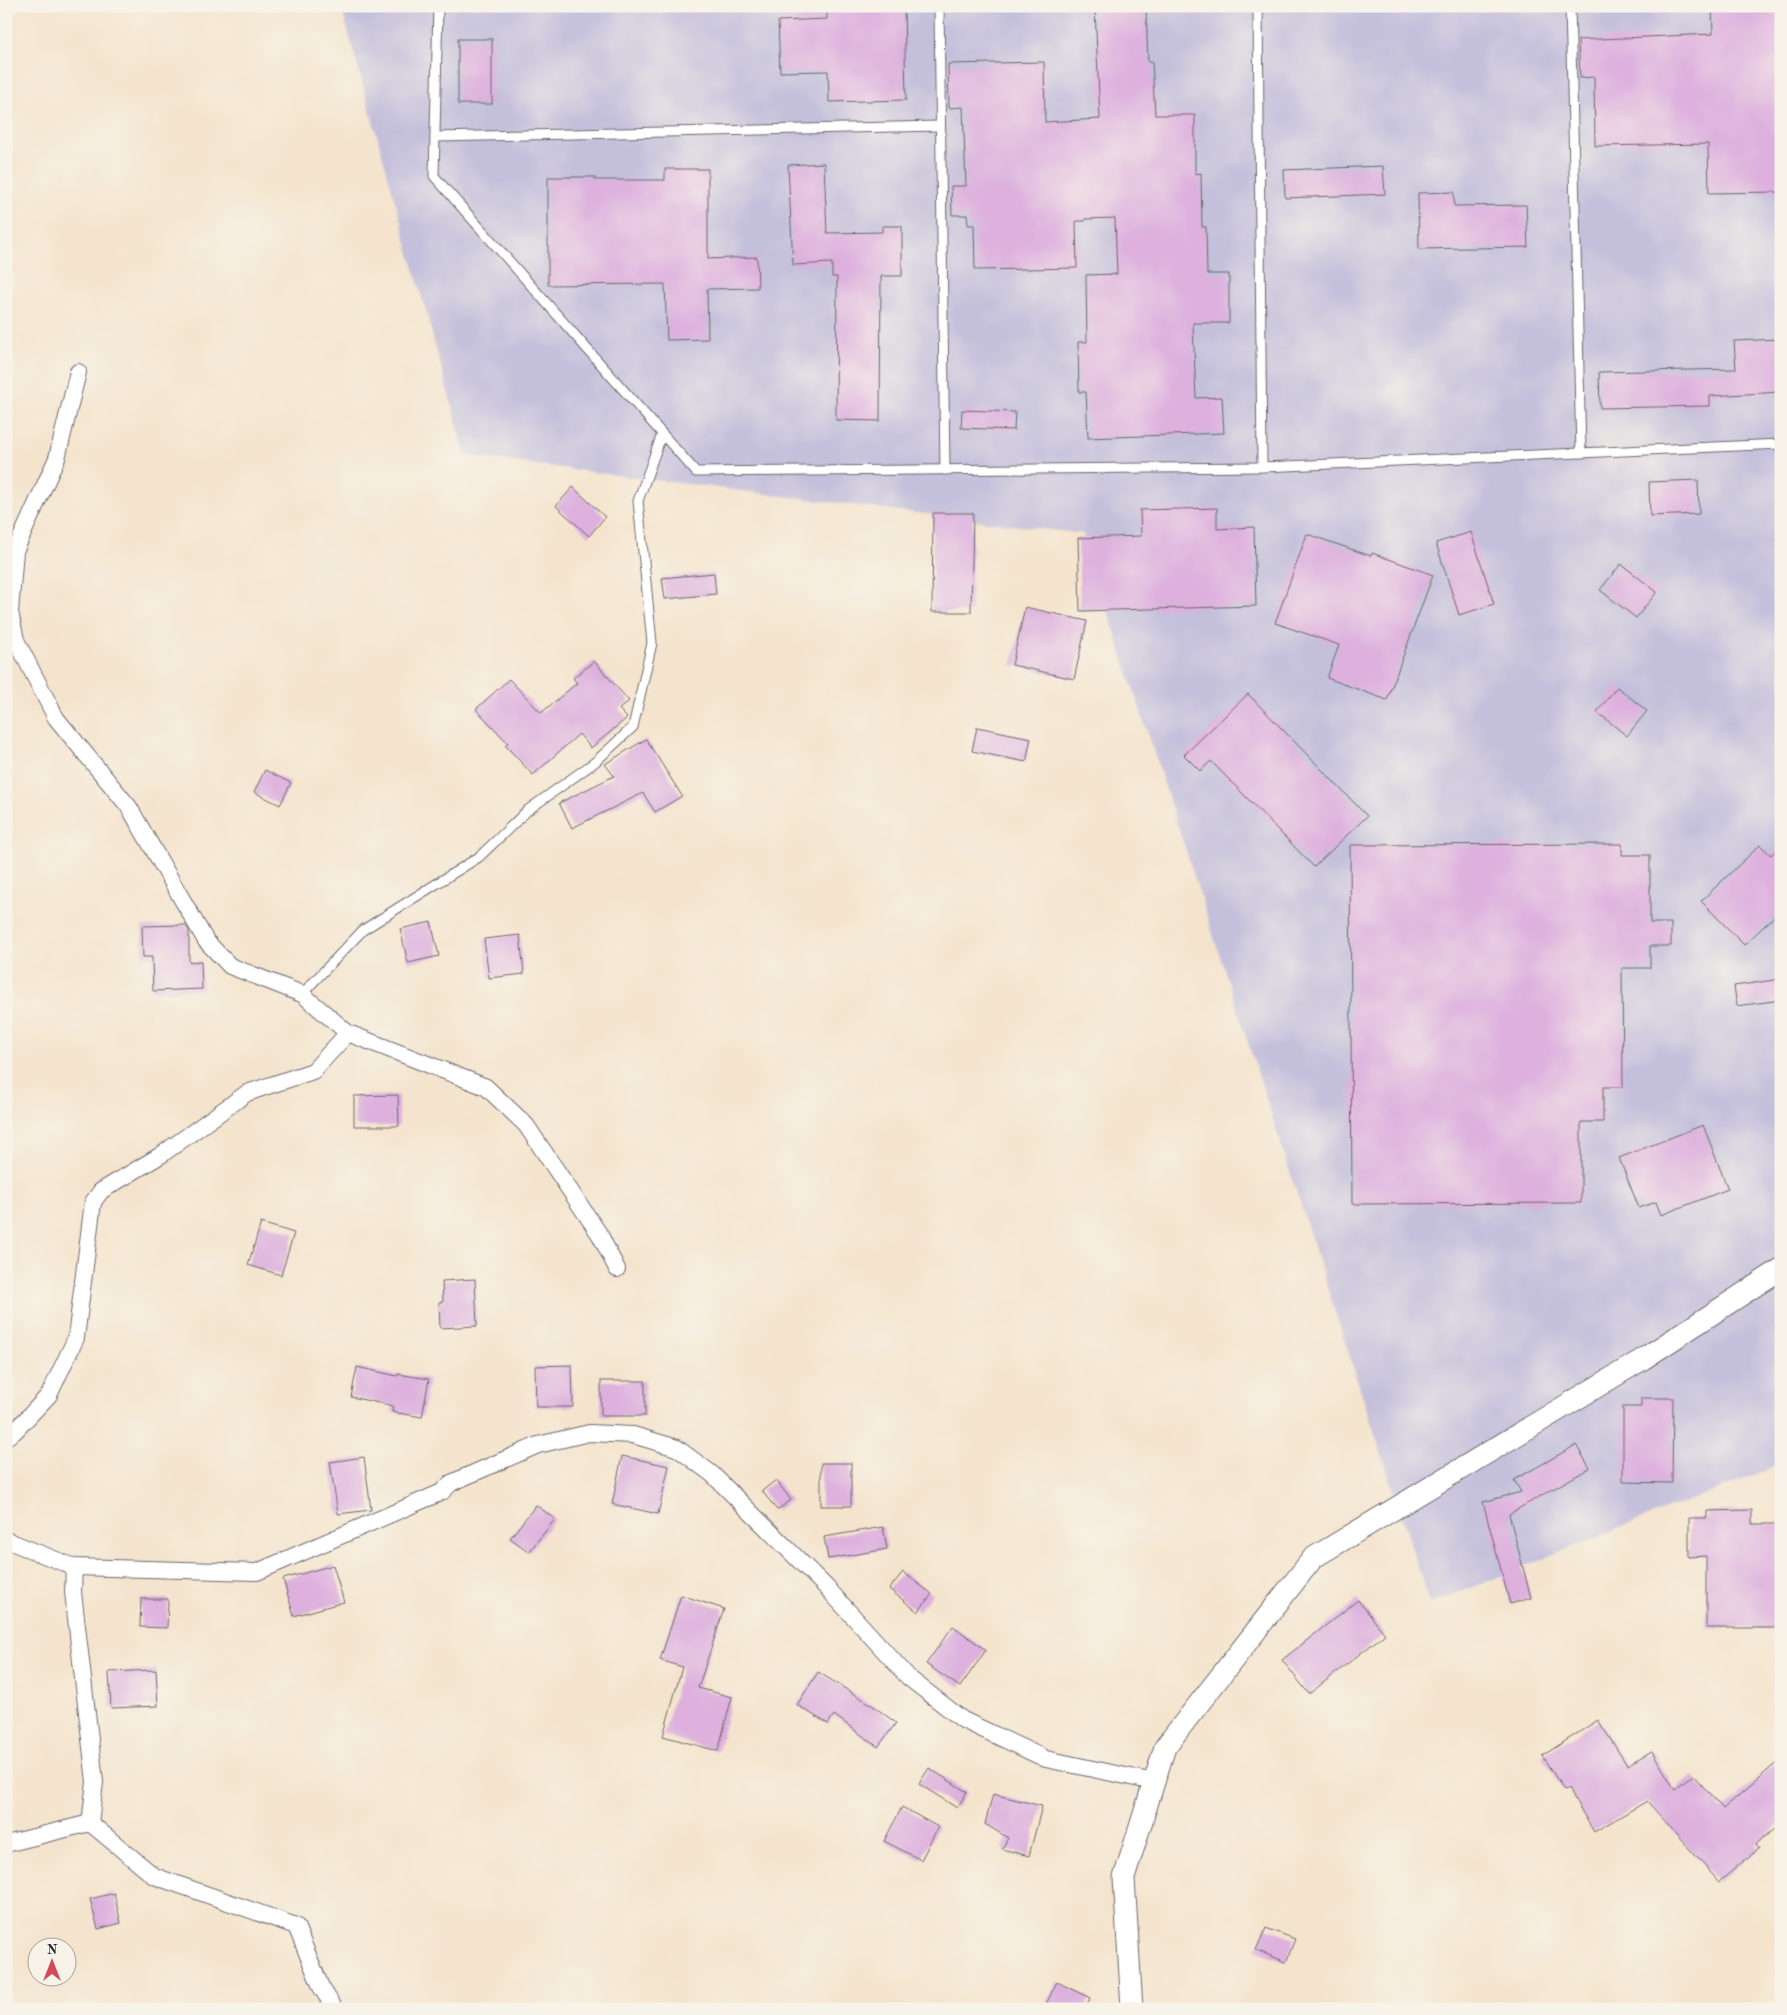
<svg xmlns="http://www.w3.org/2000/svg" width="1787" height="2015" viewBox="0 0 1787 2015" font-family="'Old Standard TT',serif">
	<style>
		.industrial { fill: #c4c0db }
		.building { fill: #ddb0de }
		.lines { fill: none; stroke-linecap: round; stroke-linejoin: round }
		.service-casing { stroke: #6c666e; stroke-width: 11 }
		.minor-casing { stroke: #6c666e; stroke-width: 18 }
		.tertiary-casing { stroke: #6c666e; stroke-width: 23 }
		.service { stroke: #fff; stroke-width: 9 }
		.minor { stroke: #fff; stroke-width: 16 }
		.tertiary { stroke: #fff; stroke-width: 21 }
	</style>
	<rect width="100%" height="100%" fill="#f7f3e8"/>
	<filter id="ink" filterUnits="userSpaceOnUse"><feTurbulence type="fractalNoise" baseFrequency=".02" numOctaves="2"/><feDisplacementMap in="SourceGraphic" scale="10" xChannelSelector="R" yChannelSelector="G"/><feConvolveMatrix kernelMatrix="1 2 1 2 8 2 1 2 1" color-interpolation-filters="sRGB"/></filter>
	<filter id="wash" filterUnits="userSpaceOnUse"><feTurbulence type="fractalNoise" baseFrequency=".0096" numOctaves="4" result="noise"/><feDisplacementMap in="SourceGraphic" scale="20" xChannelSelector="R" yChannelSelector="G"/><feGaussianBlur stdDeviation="1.12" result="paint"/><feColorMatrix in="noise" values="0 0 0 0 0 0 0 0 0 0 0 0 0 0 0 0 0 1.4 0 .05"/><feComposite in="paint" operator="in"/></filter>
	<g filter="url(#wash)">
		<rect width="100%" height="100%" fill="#f4e4cd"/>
		<!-- industrial -->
		<polygon class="industrial" points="341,6 1781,6 1781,1464 1430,1604 1083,534 466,456"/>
		<g id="blocks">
			<!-- building -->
			<g class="building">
				<polygon points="827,6 904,6 906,100 829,102 828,71 780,72 778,21 827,19"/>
				<polygon points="1146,6 1148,62 1152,62 1155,115 1195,115 1195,174 1201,173 1202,227 1206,227 1207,274 1229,274 1229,323 1193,323 1196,398 1222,397 1224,433 1088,438 1086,392 1079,392 1078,342 1087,342 1086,275 1117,274 1115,218 1085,219 1085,221 1076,221 1077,268 975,270 974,225 968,225 967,215 952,215 951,186 966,186 963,107 949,108 948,64 1044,62 1045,122 1100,119 1095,9"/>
				<polygon points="1712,6 1781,6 1781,192 1709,193 1708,144 1595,146 1594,77 1580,78 1578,40 1713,34"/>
				<rect x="458" y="39" width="34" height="65"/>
				<polygon points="824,163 827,233 882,232 882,226 902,226 902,276 881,276 880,421 836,420 837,277 832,277 832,263 793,265 788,165"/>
				<polygon points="1383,166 1385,194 1285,198 1284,170"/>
				<polygon points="665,169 708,169 708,259 757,257 758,288 707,289 708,339 667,340 665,284 548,285 548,177 595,177 595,180 665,180"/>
				<polygon points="1454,192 1454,206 1526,205 1528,247 1419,249 1418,193"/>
				<polygon points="1781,339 1781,392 1710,396 1710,406 1600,408 1599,372 1736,369 1734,341"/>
				<polygon points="962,410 1015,412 1014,430 961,428"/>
				<polygon points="1698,480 1699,514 1650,516 1649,482"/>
				<polygon points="573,487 605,517 589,536 556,506"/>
				<polygon points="1217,508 1217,529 1254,527 1256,606 1080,611 1078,538 1141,536 1140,510"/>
				<polygon points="933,513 973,513 971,612 932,612"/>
				<polygon points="1471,532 1494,604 1459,615 1436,543"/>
				<polygon points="1307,534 1371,556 1372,553 1433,575 1387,700 1327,678 1339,645 1275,623"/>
				<polygon points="1621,564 1657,592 1636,618 1600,590"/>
				<polygon points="714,573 716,594 665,599 662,578"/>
				<polygon points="1025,607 1087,621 1074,679 1012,665"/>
				<polygon points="594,661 629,701 619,709 627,718 591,748 579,734 533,775 505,745 508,743 476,709 509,679 541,713 577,683 573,678"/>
				<polygon points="1617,687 1647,711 1627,736 1597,712"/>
				<polygon points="1248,694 1367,816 1314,867 1211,761 1200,771 1184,755"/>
				<polygon points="977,727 1031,738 1026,762 972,751"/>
				<polygon points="646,739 682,796 655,812 643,793 572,828 559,803 614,776 605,764"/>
				<polygon points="265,770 291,783 280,805 254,792"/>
				<polygon points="1622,844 1622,855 1650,855 1650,923 1671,923 1671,946 1650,946 1650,968 1622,968 1623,1087 1603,1087 1603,1122 1581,1122 1581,1203 1352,1204 1350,845"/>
				<polygon points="1760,845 1771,855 1781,846 1781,910 1744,945 1701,901"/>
				<polygon points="431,922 439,956 408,963 400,929"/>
				<polygon points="185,925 189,931 189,962 201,961 202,989 153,991 152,957 143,957 142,926"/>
				<polygon points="520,935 524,974 489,978 484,939"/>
				<polygon points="1781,979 1781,1000 1737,1006 1734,986"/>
				<polygon points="398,1095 399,1126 354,1126 354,1096"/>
				<polygon points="1703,1125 1728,1189 1661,1215 1656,1202 1639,1208 1619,1158"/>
				<polygon points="261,1223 294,1233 281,1275 248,1265"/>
				<polygon points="475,1279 477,1326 440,1328 439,1302 443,1302 442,1281"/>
				<polygon points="572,1365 573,1407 536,1407 535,1366"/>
				<polygon points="357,1367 397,1376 398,1374 429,1379 422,1417 392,1412 393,1406 351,1397"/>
				<rect x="601" y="1381" width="44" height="35"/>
				<polygon points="1641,1398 1673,1398 1672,1483 1623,1482 1623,1407 1641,1407"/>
				<polygon points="1576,1445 1590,1468 1509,1514 1531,1598 1510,1604 1483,1502 1521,1492 1514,1480"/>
				<polygon points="622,1456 669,1466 658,1514 612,1504"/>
				<polygon points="364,1457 371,1510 338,1514 330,1462"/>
				<rect x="821" y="1463" width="30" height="43"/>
				<polygon points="776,1480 791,1500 777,1510 762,1491"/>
				<polygon points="536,1505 555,1519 529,1552 510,1538"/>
				<polygon points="1752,1510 1752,1524 1781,1524 1781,1628 1706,1628 1706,1556 1689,1557 1689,1518 1707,1518 1707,1511"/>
				<polygon points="883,1527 887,1549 828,1559 824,1537"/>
				<polygon points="333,1565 344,1602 294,1616 283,1579"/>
				<polygon points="903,1572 932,1594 918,1612 889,1589"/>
				<polygon points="681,1595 724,1609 698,1688 732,1697 718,1751 663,1736 682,1667 660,1660"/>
				<polygon points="141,1599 168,1599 167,1628 140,1627"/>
				<polygon points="1358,1600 1385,1634 1309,1694 1282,1660"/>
				<polygon points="953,1626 986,1650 960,1687 926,1664"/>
				<polygon points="156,1670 158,1706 111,1708 109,1672"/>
				<polygon points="818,1672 872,1705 896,1723 878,1747 834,1715 828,1724 797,1705"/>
				<polygon points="1598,1720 1627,1765 1652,1751 1675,1790 1693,1775 1723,1809 1781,1759 1781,1823 1755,1845 1758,1849 1719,1882 1647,1801 1594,1832 1568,1788 1564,1790 1542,1756"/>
				<polygon points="929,1768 967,1792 957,1808 919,1784"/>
				<polygon points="993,1794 1042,1806 1029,1856 1002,1849 1008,1838 985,1824"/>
				<polygon points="902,1807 938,1827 921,1860 884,1841"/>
				<polygon points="114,1893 121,1923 98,1929 90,1899"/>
				<polygon points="1266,1928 1295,1939 1286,1962 1256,1950"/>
				<polygon points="1057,1982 1090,1998 1085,2009 1056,2009 1046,2004"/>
			</g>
		</g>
	</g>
	<g filter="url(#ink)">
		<use href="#blocks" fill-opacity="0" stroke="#6c666e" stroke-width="1"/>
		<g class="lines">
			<!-- service casing -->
			<g class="service-casing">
				<g id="service">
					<polyline points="438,6 434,176 696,472 1262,467"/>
					<polyline points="939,6 945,470"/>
					<polyline points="1258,6 1262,467 1781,444"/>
					<polyline points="1570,6 1581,453"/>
					<polyline points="435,137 940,126"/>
					<polyline points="302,994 363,930 479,857 528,810 595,762 633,727 652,643 638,501 662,434"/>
				</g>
			</g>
			<!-- minor casing -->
			<g class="minor-casing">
				<g id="minor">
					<polyline points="78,372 57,458 15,551 10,612 16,640 56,718 129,807 206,941 230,966 302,994 348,1033 486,1087 526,1125 600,1235 617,1269"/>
					<polyline points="6,1437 15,1431 49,1395 76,1338 93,1202 101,1191 161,1155 247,1093 313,1071 348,1033"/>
					<polyline points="6,1540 74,1567 257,1572 442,1492 451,1483 538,1445 589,1433 633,1435 677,1448 712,1474 828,1589 909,1678 963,1720 1046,1759 1154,1782"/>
					<polyline points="74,1567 73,1592 95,1782 90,1823"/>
					<polyline points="6,1844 90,1823 154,1876 296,1926 321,1987 335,2009"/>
				</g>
			</g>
			<!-- tertiary casing -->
			<g class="tertiary-casing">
				<polyline id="tertiary" points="1132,2009 1124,1878 1165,1747 1313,1558 1643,1359 1781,1269"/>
			</g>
			<!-- service -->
			<use href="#service" class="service"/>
			<!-- minor -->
			<use href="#minor" class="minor"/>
			<!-- tertiary -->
			<use href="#tertiary" class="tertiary"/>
		</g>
	</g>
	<!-- margin -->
	<rect width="1787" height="2015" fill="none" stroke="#f7f3e8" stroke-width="25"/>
	<!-- north arrow -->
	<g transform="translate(52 1962)"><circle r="24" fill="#f7f3e8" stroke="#a29fa3"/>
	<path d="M0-4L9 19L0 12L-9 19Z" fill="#d1495b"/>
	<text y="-8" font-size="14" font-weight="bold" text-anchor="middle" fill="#22223b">N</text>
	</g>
</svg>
